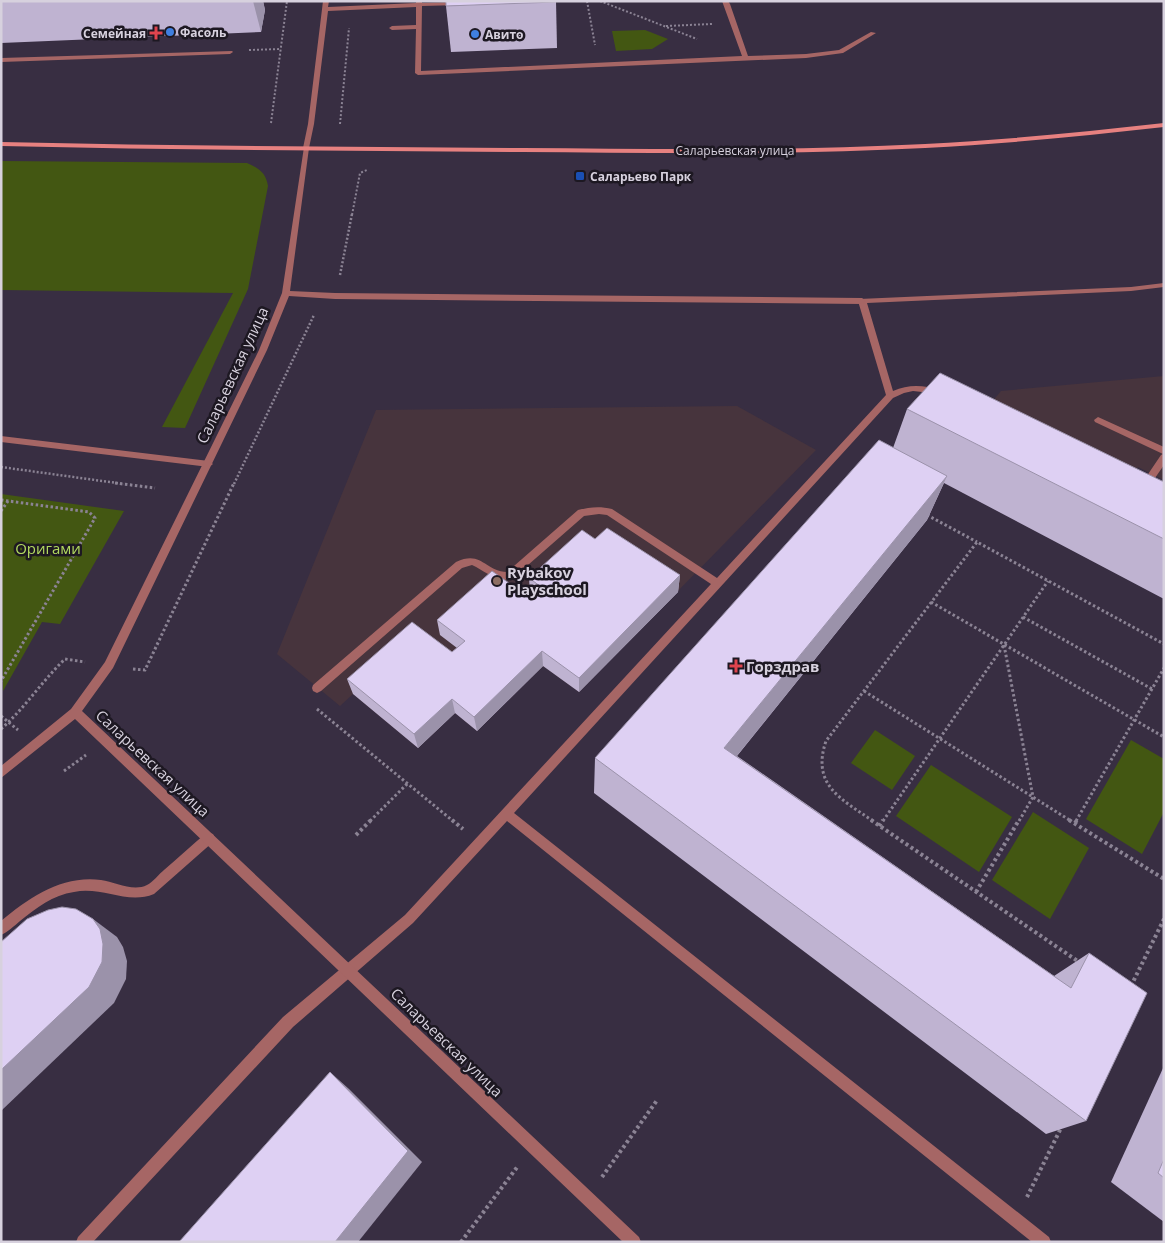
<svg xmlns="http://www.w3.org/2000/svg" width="1165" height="1243" viewBox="0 0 1165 1243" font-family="'Open Sans',sans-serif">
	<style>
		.education { fill: #47343d }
		.green { fill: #435712 }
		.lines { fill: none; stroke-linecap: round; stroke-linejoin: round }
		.path-far3 { stroke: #8b8394; stroke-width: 2; stroke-dasharray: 2 2; stroke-linecap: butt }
		.path-far2 { stroke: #8b8394; stroke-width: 2.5; stroke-dasharray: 2 2; stroke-linecap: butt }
		.path-far1 { stroke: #8b8394; stroke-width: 3; stroke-dasharray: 2.5 2.5; stroke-linecap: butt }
		.path { stroke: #8b8394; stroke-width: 4; stroke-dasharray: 3 3; stroke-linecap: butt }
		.lane { fill: #a66665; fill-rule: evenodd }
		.street { fill: #a66665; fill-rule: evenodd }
		.secondary { fill: #e78180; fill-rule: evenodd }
		.wall { fill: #bfb3d1 }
		.shaded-wall { fill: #9b92aa }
		.building { fill: #ded0f3; stroke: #9b92aa }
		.shop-dot { fill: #3f7fe0; stroke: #1d1822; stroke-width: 2 }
		.health-dot { fill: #e0444e; stroke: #1d1822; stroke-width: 2 }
		.transit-dot { fill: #1a4fb4; stroke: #1d1822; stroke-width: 2 }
		.education-dot { fill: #8d6e63; stroke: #1d1822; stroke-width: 2 }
		.labels { text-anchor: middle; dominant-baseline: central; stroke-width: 5; stroke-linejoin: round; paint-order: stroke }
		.far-poi-label { font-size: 12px; font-weight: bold; fill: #d7d1de; stroke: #1d1822; text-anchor: start }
		.far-street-label { font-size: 12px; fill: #d7d1de; stroke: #1d1822 }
		.street-label { font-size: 15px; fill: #d7d1de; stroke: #1d1822 }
		.park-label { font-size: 15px; fill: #b2d960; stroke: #1d1822 }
		.poi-label { font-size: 15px; font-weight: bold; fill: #d7d1de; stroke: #1d1822; text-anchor: start }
	</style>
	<rect width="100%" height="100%" fill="#382e42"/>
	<!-- education -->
	<g class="education">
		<polygon points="1164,376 1164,480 1138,467 1134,472 992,402 1001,391"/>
		<polygon points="737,406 816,450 579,692 543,666 477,731 455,713 418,748 353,694 340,706 277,654 376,410"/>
	</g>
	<!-- green -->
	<g class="green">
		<polygon points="645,30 668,39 652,49 616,51 612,31"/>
		<path d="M1 161 247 163C259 168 266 173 268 186L248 289 185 428 162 427 233 293 1 290Z"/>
		<polygon points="1,494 124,511 60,624 42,622 3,691"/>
		<polygon points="875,730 915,756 892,790 851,763"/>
		<polygon points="1131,740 1164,759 1164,812 1142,854 1086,819"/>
		<polygon points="931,765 1012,817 979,872 896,816"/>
		<polygon points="1033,812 1089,848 1050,919 992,880"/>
	</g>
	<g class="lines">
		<!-- path-far3 -->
		<g class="path-far3">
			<polyline points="587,1 595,45"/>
			<polyline points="600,1 697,39"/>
			<polyline points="666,26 712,24"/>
			<polyline points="249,50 281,49"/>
			<polyline points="271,123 287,1"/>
			<polyline points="340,124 349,28"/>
			<polyline points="352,215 360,173 367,170"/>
		</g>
		<!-- path-far2 -->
		<g class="path-far2">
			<polyline points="340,275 352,214"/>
			<polyline points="1,467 124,484"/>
			<polyline points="234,484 314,315"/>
		</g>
		<!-- path-far1 -->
		<g class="path-far1">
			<polyline points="115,483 155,488"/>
			<polyline points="1,500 89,512 95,518 1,681"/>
			<polyline points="1,511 8,501"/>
			<polyline points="927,515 977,542"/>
			<polyline points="931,602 1164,737"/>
			<polyline points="1023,617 1152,689"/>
			<polyline points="1004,645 1033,797 1019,821"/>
			<polyline points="133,669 145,670 234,483"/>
			<polyline points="864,691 1071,821"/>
			<polyline points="317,709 453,821"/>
			<polyline points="1,716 18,730"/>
			<path d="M1 729C25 708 42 681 65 659L85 662"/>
			<polyline points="64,771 86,755"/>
			<polyline points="370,821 408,783"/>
			<path d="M873 821C841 799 811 785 826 741L977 542 1164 644"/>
			<polyline points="883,821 1048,581"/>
			<polyline points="1076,821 1164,668"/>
		</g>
		<!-- path -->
		<g class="path">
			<polyline points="452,820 463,829"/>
			<polyline points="871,820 1079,962"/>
			<polyline points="1069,820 1164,879"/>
			<polyline points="1075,823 1077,820"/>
			<polyline points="879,826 883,820"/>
			<polyline points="356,835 371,820"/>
			<polyline points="976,892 1019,820"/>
			<polyline points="1131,986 1164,919"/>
			<polyline points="602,1177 658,1099"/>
			<polyline points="1027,1197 1062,1126"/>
			<polyline points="461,1242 518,1166"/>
		</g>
		<!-- lane -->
		<g class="lane">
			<polygon points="323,1 329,1 328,7 416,3 416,1 422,1 422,3 462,2 463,3 460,5 422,6 421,71 742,56 722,1 728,1 730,4 748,56 806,54 839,50 871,32 876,33 843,53 806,58 418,75 415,73 416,29 392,30 389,28 392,26 416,25 416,7 328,11 314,124 309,148 306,150 303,148 308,124"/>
			<polygon points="232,51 233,52 230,54 1,62 1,58"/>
			<path d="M1164 283V287L1131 291 867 303 893 391C909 384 923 385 940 390V394L913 391 904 393 893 398 514 813 1049 1237 1051 1242H1032L507 821 413 923 293 1027 93 1242H76L78 1237 283 1017 405 915 711 584 607 515 599 514 584 516 512 579C497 583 485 571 472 565L462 568 321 691 317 693 313 691 312 688 313 685 456 562C482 550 484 571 507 572L578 510C590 507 600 506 612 509L717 578 886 395 858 301 859 299 1131 287Z"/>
			<polygon points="1098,417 1164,447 1164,465 1148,488 1145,489 1140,486 1161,455 1163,454 1095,422 1094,420"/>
			<polygon points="1,436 209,461 213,464 209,467 1,442"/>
			<path d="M209 833 213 834 215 838 213 842 154 894C127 905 102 886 74 892 53 895 36 908 20 921 14 926 8 932 1 935V921C30 897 62 875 101 880 115 882 133 892 147 885 153 882 159 874 164 870 178 858 191 846 205 834Z"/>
		</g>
		<!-- street -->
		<polygon class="street" points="304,147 309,148 290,291 335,293 862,298 866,301 862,304 335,299 289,296 267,350 113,668 82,711 639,1237 641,1242 623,1242 75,719 1,778 1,766 71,709 105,662 259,350 282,293"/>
		<!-- secondary -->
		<path class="secondary" d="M1164 123V127C1084 136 1005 144 925 148 791 155 656 153 522 152 348 151 175 150 1 146V142C175 146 348 147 522 148 656 149 791 151 925 144 1005 140 1084 132 1164 123Z"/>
	</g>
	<!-- wall -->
	<g class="wall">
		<polygon points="1,1 263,1 265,10 261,32 1,43"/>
		<polygon points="556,1 557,48 451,52 446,6"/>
		<polygon points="907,409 1164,482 1164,599 944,483 927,520 737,756 1054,976 1089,953 1086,1121 1046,1134 594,793 595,758 893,448"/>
		<polygon points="595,539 680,575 678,592 579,692 543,666 477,731 455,713 418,748 353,694 347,679 452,652 457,648 440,635 437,620 533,600 535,598 530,594 529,578"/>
		<polygon points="1164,1066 1164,1222 1111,1182"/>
	</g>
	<!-- shaded-wall -->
	<g class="shaded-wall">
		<polygon points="253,1 263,1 265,10 261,32"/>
		<polygon points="947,476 927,520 715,783 724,748"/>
		<polygon points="680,575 678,592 579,692 579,678"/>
		<polygon points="542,651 543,666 477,731 474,717"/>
		<polygon points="452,699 455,713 418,748 414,734"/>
		<polygon points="93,919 117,937 123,947 127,961 126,979 114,1003 1,1111 1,1070"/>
		<polygon points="330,1072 349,1089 422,1162 358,1242 335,1242"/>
	</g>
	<!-- building -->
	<g class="building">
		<polygon points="446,1 556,1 556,2 446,6"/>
		<polygon points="940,373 1164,482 1164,539 907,409"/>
		<polygon points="879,440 947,476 724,748 1071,988 1089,953 1147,993 1086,1121 595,758"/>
		<polygon points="607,528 680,575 579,678 542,651 474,717 452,699 414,734 347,679 412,622 452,652 465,641 437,620 492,571 533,600 544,589 529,578 582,530 595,539"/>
		<polygon points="62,907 76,909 93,919 100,929 103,944 102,962 89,987 1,1070 1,942 27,919 48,910"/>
		<polygon points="330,1072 408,1151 335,1242 179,1242"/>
		<polygon points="1164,1159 1164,1178 1158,1173"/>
	</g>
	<!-- markers -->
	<g class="shop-dot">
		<circle cx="170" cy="32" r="5"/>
		<circle cx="475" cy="34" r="5"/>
	</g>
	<g class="health-dot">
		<path d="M153.5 25.5h5v5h5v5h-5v5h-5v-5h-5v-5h5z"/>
		<path d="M733.5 658.5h5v5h5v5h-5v5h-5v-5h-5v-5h5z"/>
	</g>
	<rect class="transit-dot" x="575" y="171" width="10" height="10" rx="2.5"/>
	<circle class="education-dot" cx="497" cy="581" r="5"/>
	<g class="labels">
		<!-- far-poi labels -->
		<g class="far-poi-label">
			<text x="180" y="32">Фасоль</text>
			<text x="146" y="33" text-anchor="end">Семейная</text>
			<text x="485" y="34">Авито</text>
			<text x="590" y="176">Саларьево Парк</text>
		</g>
		<!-- far-street labels -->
		<g class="far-street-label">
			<text x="735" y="150">Саларьевская улица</text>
		</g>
		<!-- street labels -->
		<g class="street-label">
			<text transform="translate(232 375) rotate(-65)">Саларьевская улица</text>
			<text transform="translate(153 763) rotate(43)">Саларьевская улица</text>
			<text transform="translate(447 1042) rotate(44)">Саларьевская улица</text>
		</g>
		<!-- park labels -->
		<g class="park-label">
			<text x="48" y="548">Оригами</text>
		</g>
		<!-- poi labels -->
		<g class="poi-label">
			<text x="507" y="572">Rybakov<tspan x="507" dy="17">Playschool</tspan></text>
			<text x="746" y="666">Горздрав</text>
		</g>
	</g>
	<!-- border -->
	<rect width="1165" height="1243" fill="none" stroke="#d7d1de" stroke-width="5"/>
</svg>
